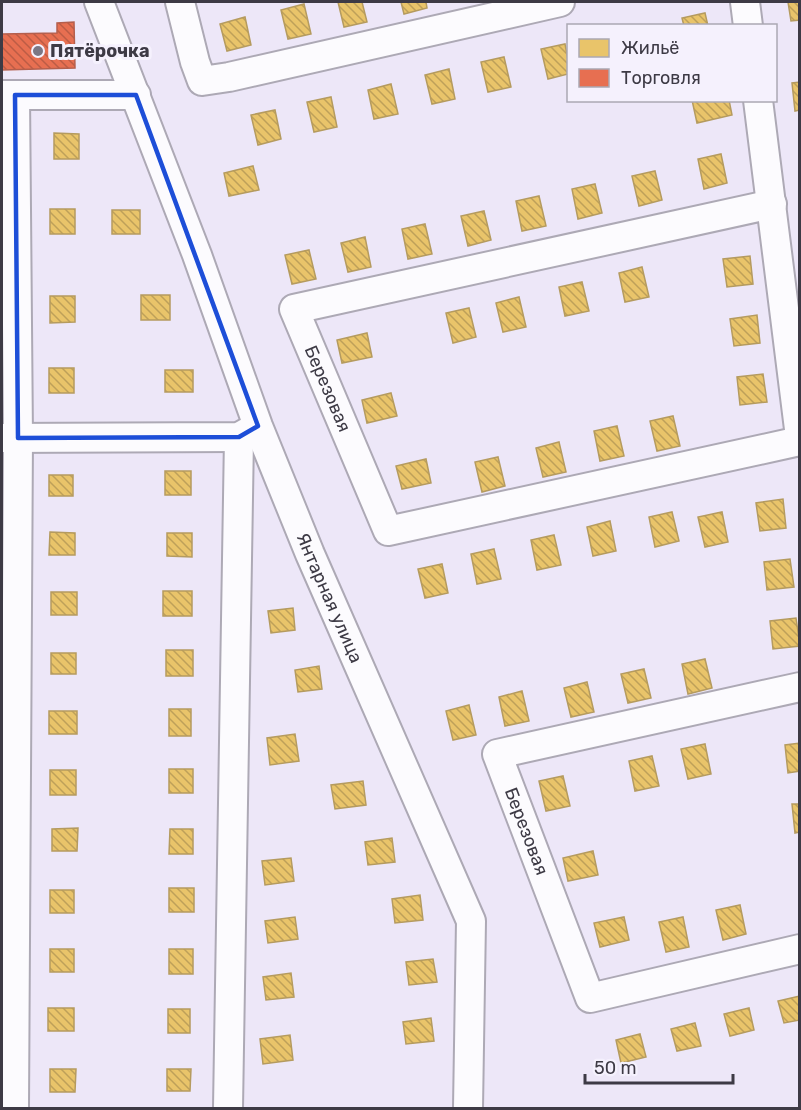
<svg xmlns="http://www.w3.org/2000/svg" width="801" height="1110" viewBox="0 0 801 1110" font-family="Rubik,sans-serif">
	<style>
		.homes { fill: url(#homes-back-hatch); stroke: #b59b5f; stroke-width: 1.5 }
		.shops { fill: url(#shops-back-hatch); stroke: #b45f4d; stroke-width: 1.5 }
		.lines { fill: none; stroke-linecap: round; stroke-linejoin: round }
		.minor-casing { stroke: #ada9b5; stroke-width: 32 }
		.minor { stroke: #fcfbfe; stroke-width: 28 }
		.marked { fill: none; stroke: #1d4ed8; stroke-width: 4.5; stroke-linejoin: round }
		.poi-dot { fill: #7b7784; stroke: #f5f1fd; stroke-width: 2 }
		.labels { text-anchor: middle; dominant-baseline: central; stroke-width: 6; stroke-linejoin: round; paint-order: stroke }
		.poi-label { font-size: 18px; font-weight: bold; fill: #3d3a45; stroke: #f5f1fd; text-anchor: start }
		.street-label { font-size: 18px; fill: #3d3a45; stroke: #f5f1fd }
	</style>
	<defs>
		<pattern id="homes-back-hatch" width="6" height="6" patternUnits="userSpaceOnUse" patternTransform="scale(1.5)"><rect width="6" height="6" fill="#e9c46a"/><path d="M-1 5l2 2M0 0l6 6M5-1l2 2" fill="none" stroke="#bea059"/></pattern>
		<pattern id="shops-back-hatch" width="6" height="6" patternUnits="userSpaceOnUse" patternTransform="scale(1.5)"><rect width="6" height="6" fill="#e76f51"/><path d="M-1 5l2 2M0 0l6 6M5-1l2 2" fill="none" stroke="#bc5c45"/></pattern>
	</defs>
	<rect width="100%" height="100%" fill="#ede7f8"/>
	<!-- homes -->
	<g class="homes">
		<polygon points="338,2 362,2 367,22 344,27"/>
		<polygon points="401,2 426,2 427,8 404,14"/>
		<polygon points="788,2 800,2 800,20 791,21"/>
		<polygon points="304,4 311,34 288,39 281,10"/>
		<polygon points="705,13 708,26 684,26 682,18"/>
		<polygon points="245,17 251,45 227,51 220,24"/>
		<polygon points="565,44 568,60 568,74 548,79 541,49"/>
		<polygon points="504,57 511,87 488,92 481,62"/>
		<polygon points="449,69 455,99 432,104 425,75"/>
		<polygon points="800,82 800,110 795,111 792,83"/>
		<polygon points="391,84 398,114 374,119 368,90"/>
		<polygon points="331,97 337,127 314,132 307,102"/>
		<polygon points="692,100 729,100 732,115 697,123"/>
		<polygon points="275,110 281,139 258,145 251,115"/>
		<polygon points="54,133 79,134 79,159 54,159"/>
		<polygon points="721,154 727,183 704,189 698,159"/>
		<polygon points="253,166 259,190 229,196 224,173"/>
		<polygon points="655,171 662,200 639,206 632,176"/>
		<polygon points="595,184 602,213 578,219 572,189"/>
		<polygon points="539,196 546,226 522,231 516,201"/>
		<rect x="50" y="209" width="25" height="25"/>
		<rect x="112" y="210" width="28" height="24"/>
		<polygon points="484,211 491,240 468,246 461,216"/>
		<polygon points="425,224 432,254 408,259 402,229"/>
		<polygon points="365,237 371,267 348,272 341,243"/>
		<polygon points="309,250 316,279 292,284 285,255"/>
		<polygon points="750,256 753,284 727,287 723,259"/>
		<polygon points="642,267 649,297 625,302 619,273"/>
		<polygon points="582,282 589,311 565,316 559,287"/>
		<rect x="141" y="295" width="29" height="25"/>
		<polygon points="50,296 75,296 75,322 50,323"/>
		<polygon points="519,297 526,327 503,332 496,303"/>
		<polygon points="469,308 476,337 453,343 446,313"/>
		<polygon points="757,315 760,343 734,346 730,319"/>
		<polygon points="367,333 372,357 342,363 337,340"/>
		<rect x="49" y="368" width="25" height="25"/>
		<rect x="165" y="370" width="28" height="22"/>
		<polygon points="763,374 767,402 740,405 737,377"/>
		<polygon points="391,393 397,416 367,423 362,400"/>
		<polygon points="673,416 680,446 657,451 650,421"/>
		<polygon points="617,426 624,456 600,461 594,431"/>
		<polygon points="559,442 566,472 543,477 536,448"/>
		<polygon points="498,457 505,486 482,492 475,462"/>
		<polygon points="426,459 431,483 402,489 396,466"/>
		<rect x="165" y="471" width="26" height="24"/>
		<rect x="49" y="475" width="24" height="21"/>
		<polygon points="783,499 786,528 760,531 756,503"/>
		<polygon points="672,512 679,541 655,547 649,517"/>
		<polygon points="722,512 728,542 705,547 698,517"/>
		<polygon points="610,521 616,551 593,556 587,527"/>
		<polygon points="50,532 75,533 75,555 49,555"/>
		<polygon points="167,533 192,533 192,557 167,556"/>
		<polygon points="554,535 561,565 537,570 531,540"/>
		<polygon points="494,549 501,579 477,584 471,554"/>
		<polygon points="790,559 794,587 767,590 764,562"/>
		<polygon points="442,564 448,593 425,598 418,569"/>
		<rect x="163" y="591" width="29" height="25"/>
		<rect x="51" y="592" width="26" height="23"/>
		<polygon points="293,608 295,630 271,633 268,611"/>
		<polygon points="796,618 800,646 773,649 770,621"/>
		<rect x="166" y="650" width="27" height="26"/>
		<rect x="51" y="653" width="25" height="21"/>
		<polygon points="705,659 712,688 688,694 682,664"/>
		<polygon points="319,666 322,689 298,692 295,670"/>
		<polygon points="644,669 651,698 628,703 621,674"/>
		<polygon points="587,682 594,712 571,717 564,688"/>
		<polygon points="522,691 529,721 505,726 499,697"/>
		<polygon points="469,705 476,735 453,740 446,711"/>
		<rect x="169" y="709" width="22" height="27"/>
		<rect x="49" y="711" width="28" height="23"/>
		<polygon points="295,734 299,761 270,765 267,738"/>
		<polygon points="800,743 800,771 788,773 785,745"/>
		<polygon points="705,744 711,774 688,779 681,749"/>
		<polygon points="652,756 659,786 635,791 629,761"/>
		<rect x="169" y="769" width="24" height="24"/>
		<rect x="50" y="770" width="26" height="25"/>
		<polygon points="563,776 570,806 546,811 539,781"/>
		<polygon points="363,781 366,805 335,809 331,785"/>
		<polygon points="792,804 800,804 800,832 795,833"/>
		<polygon points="78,828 77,851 52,851 52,829"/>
		<polygon points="170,829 193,829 193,854 169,854"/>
		<polygon points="392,838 395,862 368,865 365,842"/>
		<polygon points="593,851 598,875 568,881 563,858"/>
		<polygon points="291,858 294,881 265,885 262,861"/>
		<rect x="169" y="888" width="25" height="24"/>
		<rect x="50" y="890" width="24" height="23"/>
		<polygon points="420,895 423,920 395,923 392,899"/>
		<polygon points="740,905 746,934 723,940 716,910"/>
		<polygon points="295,917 298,939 268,943 265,921"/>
		<polygon points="624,917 629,940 600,947 594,923"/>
		<polygon points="683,917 689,947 666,952 659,922"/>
		<rect x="50" y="949" width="24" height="23"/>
		<rect x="169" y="949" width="24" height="25"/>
		<polygon points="433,959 437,982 409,985 406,962"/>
		<polygon points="291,973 294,997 266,1000 263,977"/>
		<polygon points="800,996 800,1020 784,1023 778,1001"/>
		<rect x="48" y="1008" width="26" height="23"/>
		<polygon points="749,1008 754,1030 730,1036 724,1014"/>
		<rect x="168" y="1009" width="22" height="24"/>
		<polygon points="431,1018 434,1041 406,1044 403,1022"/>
		<polygon points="695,1023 701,1046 677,1051 671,1029"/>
		<polygon points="640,1034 646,1057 621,1063 616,1040"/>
		<polygon points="290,1035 293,1060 263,1064 260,1039"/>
		<polygon points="50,1069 76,1069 75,1092 50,1092"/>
		<polygon points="167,1069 191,1069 190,1091 167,1091"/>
	</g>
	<!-- shops -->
	<polygon class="shops" points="74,22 75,68 2,70 2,34 57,33 57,23"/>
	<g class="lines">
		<!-- minor casing -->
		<g class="minor-casing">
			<g id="minor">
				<path id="s1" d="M99 2 197 255 258 426 310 554 471 921 468 1108"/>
				<polyline points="180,2 195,62 202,81 229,77 560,2"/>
				<polyline points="745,2 748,26"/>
				<polyline points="2,95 136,95"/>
				<polyline points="758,100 800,437"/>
				<path id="s2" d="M772 204 294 309 388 531 800 441"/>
				<polyline points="2,438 239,437 255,428"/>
				<path id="s3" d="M800 687 497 754 590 998 800 949"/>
				<polyline points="14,1108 18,438 15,95"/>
				<polyline points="228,1108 239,437"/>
			</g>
		</g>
		<!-- minor -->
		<use href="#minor" class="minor"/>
	</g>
	<!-- marked area -->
	<path class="marked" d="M15 95H136L258 426 239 437 18 438Z"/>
	<!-- markers -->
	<circle class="poi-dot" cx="38" cy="51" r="6"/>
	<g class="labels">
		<!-- poi labels -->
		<g class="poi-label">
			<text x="50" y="51">Пятёрочка</text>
		</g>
		<!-- street labels -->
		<g class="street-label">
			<text stroke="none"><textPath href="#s2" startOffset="576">Березовая</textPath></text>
			<text stroke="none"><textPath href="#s1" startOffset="639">Янтарная улица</textPath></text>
			<text stroke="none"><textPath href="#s3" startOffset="393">Березовая</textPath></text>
		</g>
	</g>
	<!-- border -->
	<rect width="801" height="1110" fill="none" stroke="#3d3a45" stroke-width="6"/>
	<!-- legend -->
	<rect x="567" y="24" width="210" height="78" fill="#f5f1fd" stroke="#aba8b3" stroke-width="1.5"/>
	<rect x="579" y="39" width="30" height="18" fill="#e9c46a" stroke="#aba8b3" stroke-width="1.5"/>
	<text x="621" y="54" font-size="18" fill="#3d3a45">Жильё</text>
	<rect x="579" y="69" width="30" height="18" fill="#e76f51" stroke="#aba8b3" stroke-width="1.5"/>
	<text x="621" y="84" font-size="18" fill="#3d3a45">Торговля</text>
	<!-- scale -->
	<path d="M585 1074v9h148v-9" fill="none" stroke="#3d3a45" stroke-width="3"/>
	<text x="594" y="1074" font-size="18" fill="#3d3a45" stroke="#f5f1fd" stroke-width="4.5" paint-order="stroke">50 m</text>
</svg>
